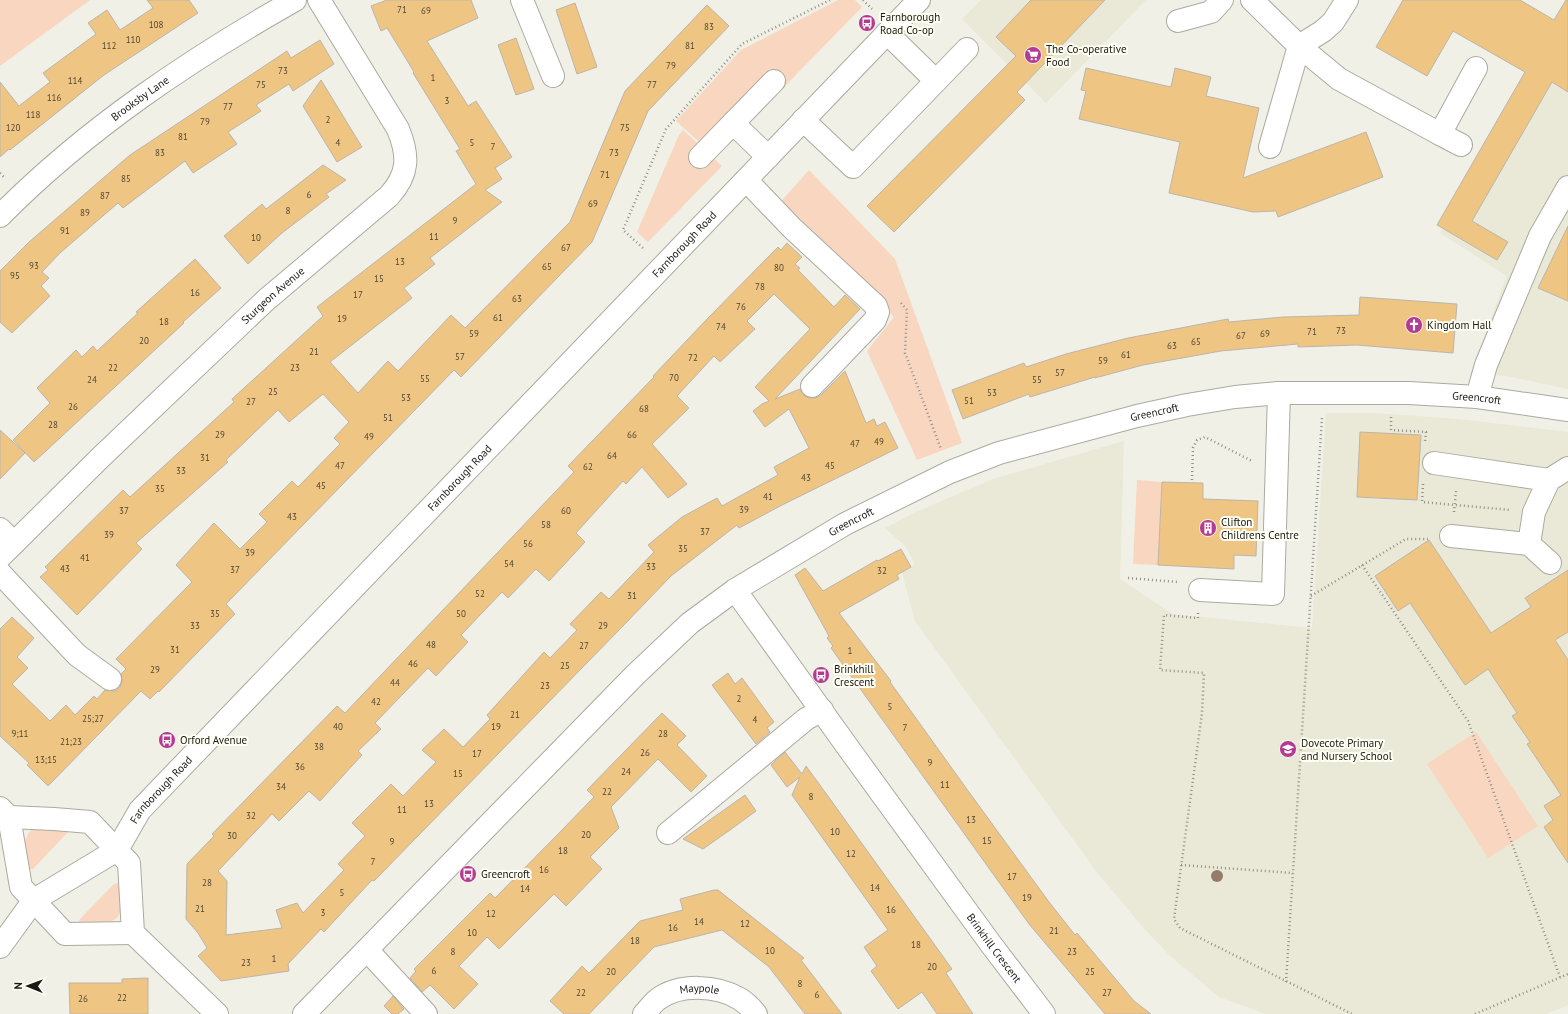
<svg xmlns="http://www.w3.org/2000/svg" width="1568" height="1014" viewBox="0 0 1568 1014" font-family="'PT Sans',sans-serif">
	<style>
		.built { fill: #eae8d6 }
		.green { fill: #f9d6c0 }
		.building { fill: #efc583; stroke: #bbb5ac; fill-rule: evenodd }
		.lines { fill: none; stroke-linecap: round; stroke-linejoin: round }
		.minor-casing { stroke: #abaaa0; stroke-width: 24 }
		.path { stroke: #908f88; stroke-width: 2.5; stroke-dasharray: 1 3; stroke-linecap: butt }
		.minor { stroke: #fff; stroke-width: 22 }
		.tree { fill: #947c68 }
		.labels { text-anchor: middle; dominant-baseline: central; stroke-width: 4; stroke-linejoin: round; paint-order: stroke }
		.number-label { font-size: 9px; fill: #4f4531 }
		.poi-label { font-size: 11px; fill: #1a1a16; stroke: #fefef3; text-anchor: start }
		.street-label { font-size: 11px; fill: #1a1a16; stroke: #fefef3 }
	</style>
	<rect width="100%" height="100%" fill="#f1f0e6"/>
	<!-- built -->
	<g class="built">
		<polygon points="981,0 1146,0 1046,103 962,19"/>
		<polygon points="1568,13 1568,389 1506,376 1470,374 1507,276 1440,233"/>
		<polygon points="1326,413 1375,413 1459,419 1568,432 1568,1005 1546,1014 1265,1014 1219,997 1170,956 1141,925 1096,871 915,621 902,573 915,564 905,546 885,528 916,512 993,479 1124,441 1120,579 1172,614 1312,628"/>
	</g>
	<!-- green -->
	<g class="green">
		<polygon points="0,0 90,0 0,66"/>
		<polygon points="838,0 855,0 862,7 716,157 676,121 741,50"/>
		<polygon points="683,130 722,166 648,242 637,232 679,135"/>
		<polygon points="809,170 895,259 962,443 917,460 867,351 894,317 777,206"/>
		<polygon points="1137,480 1162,482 1158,565 1133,564"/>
		<polygon points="1476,732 1538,826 1488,858 1427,764"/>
		<path d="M38 828 69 831 33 869H28C25 851 20 843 32 829Z"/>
		<path d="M118 883C121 889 121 895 121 902 123 929 98 922 79 922L80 919 110 888 114 884Z"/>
	</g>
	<!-- building -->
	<g class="building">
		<polygon points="147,0 189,0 198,13 104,75 10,150 9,149 0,157 0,82 19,106 50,82 43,73 96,34 88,23 107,10 120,30 153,8"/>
		<polygon points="387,0 471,0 478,18 427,41 468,106 476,101 512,157 495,168 502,179 485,190 502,202 430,258 435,264 404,288 412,298 330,362 358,393 388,361 398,371 451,315 465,328 570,222 625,91 707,5 729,26 648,111 592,242 461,377 454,370 226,604 235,614 159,692 158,691 150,699 141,691 48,786 27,765 29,763 0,736 0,629 12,617 34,638 17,657 28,668 12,684 50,721 66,705 75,715 94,696 97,699 105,690 115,691 120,687 122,681 121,674 126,669 116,659 192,582 176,565 214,523 240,549 267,522 259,514 292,481 298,487 340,444 334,438 349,422 323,394 289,422 278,410 226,460 228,462 136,543 142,549 77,615 40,577 48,570 45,567 123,490 130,497 234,402 232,399 323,316 317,307 476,184 456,151 460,149 413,73 414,72 408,62 387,28 381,31 371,6"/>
		<polygon points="1031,0 1105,0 1017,92 1025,100 894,232 867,206 1016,56 996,37"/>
		<polygon points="1403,0 1520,0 1554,20 1566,0 1568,0 1568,92 1552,82 1472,221 1508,242 1497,260 1437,225 1525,72 1453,31 1427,76 1376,47"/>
		<polygon points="575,3 597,67 577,74 556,10"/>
		<polygon points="516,38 534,89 516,95 498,45"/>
		<polygon points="320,40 334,64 293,91 289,84 256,105 261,111 228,132 237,144 193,173 185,161 123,208 118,203 60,253 42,272 49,278 41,286 50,296 12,333 0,322 0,271 29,242 130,155 287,51 291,58"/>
		<polygon points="1086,68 1171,87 1175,68 1211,77 1206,96 1259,108 1243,178 1366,132 1383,177 1278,217 1276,211 1253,212 1169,193 1180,142 1079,119 1086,91 1081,90"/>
		<polygon points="321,80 362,147 337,162 303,106"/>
		<polygon points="323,165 346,180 326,194 329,197 282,233 248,264 224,236 262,204 266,209"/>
		<polygon points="1568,226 1568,301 1538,288"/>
		<path d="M787 243 802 257 795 264 800 268 798 270 834 307 845 295 860 309 775 399 800 389 804 395 809 398H816L821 395 845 371 866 423 874 419 877 426 885 422 898 448 784 504 739 528 737 525 671 576 623 626 374 881 372 880 324 932 321 929 288 964 289 971 221 981 198 956 207 948 198 933 186 919 187 864 214 836 212 834 337 706 345 713 574 472 568 466 654 377 653 376 708 318 778 247 781 250ZM774 294 810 329 755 387 769 401 762 404 753 411 765 427 789 409 809 448 774 467 778 475 722 506 717 498 682 517 648 545 654 552 609 599 601 592 570 624 577 630 550 658 544 652 487 715 490 719 463 747 444 729 422 750 436 762 403 796 391 784 352 823 365 836 338 864 344 870 303 913 297 903 276 910 282 928 226 935 227 881 218 871 272 814 279 821 309 791 320 801 362 755 358 751 381 729 375 723 428 668 436 676 468 642 461 635 502 592 508 598 536 569 549 581 585 542 576 533 623 481 626 484 642 467 668 498 687 484 652 444 689 408 677 396 714 356 720 362 755 329 747 321Z"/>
		<polygon points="195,259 221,288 183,322 184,323 34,462 13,440 50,403 37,388 76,350 82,357 93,346 97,351 138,313 136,312"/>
		<polygon points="1360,297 1457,304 1453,353 1357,345 1298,347 1298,344 1221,351 1143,365 1095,378 1095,377 1030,397 1029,394 963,419 952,390 1024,363 1026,367 1066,354 1128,338 1228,319 1229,322 1283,317 1359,315"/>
		<polygon points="0,430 25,453 0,479"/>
		<polygon points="1360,432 1421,435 1417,500 1357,497"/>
		<polygon points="1162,482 1203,483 1203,499 1258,501 1256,556 1234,555 1234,569 1158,565"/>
		<polygon points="1429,540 1491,633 1531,607 1525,598 1568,570 1568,632 1555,640 1568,660 1568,863 1544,827 1553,820 1544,806 1561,795 1527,744 1530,742 1512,716 1517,713 1488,669 1465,685 1410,603 1398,611 1375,576"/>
		<polygon points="901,549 911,567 897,575 899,579 839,613 891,681 890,682 966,788 1049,902 1075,935 1077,933 1134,1001 1151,1014 1105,1014 1029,924 831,648 833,646 827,638 829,636 795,575 805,568 823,591 877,560 878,561"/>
		<polygon points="728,673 735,684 742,678 774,722 767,728 770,732 756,744 712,685"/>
		<polygon points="662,713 686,736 677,745 707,776 691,792 658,759 611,807 619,828 590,857 602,869 566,906 554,894 499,949 487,937 459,966 478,984 454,1009 430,985 422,992 410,978 416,971 414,969 490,893 495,898 562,830 594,797 587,790"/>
		<polygon points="785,752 802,774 806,766 830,799 952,969 946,973 973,1014 937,1014 922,992 898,1009 871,971 877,966 864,947 888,930 792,795 800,777 787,787 771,765"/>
		<polygon points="745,795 756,811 730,830 703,849 683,839"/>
		<polygon points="714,890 718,890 804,958 801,960 842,1014 805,1014 769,967 722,930 654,947 589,1014 564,1014 550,1001 582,966 589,973 640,921 683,910 680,899"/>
		<polygon points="148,978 148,1014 70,1014 69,983 122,983 122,979"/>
		<polygon points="393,996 404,1009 398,1014 392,1014 384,1006"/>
	</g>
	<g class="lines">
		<!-- minor casing -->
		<g class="minor-casing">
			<g id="minor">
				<polyline points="522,0 553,76"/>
				<polyline points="1252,0 1299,46 1339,79 1440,134 1476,68"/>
				<polyline points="1178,21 1211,12 1222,0"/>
				<polyline points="936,81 967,49"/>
				<polyline points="803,120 853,167 936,81 887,33"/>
				<polyline points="733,123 768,157"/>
				<polyline points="1440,134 1461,145"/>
				<polyline points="1270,147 1299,46 1323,31 1333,22 1347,0"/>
				<polyline points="700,157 774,81"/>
				<polyline points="746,180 792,228 876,306 878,312 875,320 812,386"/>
				<path id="s1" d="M0 216C86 129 189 60 295 0"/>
				<polyline points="1477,397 1486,365 1540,236 1568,187"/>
				<polyline points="1434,463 1549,480"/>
				<polyline points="0,529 14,543"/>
				<polyline points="1451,536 1529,544 1550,563"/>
				<polyline points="1529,544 1534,512 1549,480 1568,468"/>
				<path id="s2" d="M0 557 101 457 266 300 389 196C409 174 409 156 398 129L319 0"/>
				<polyline points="0,573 77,655 110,679"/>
				<path id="s3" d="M735 590 849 749 990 943 1044 1014"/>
				<polyline points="1200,590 1273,594 1279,393"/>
				<polyline points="0,808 9,817 21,887 65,934 133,933"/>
				<polyline points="9,817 54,819 90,822 129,863 133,933 217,1014"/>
				<polyline points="668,833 806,719 822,710"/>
				<path id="s4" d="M0 947 34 900 117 850 140 810 919 0"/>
				<polyline points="367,950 426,1014"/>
				<path id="s5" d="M304 1014 635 675 690 623 735 590 845 524 950 472 999 453 1137 416 1187 405 1235 397 1279 393H1409L1477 397 1568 410"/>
				<path id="s6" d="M644 1014C648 1010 652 1004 657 1000 679 983 717 985 740 999 746 1003 752 1009 756 1014"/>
			</g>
		</g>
		<!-- path -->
		<g class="path">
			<polyline points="863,0 872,9"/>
			<polyline points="0,173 5,178"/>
			<polyline points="643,248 623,230 666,129 742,44 830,0"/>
			<polyline points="901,303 907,310 905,353 941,449"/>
			<polyline points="1391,417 1391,430 1426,432 1425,441"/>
			<polyline points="1192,480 1193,448 1197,440 1205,437 1252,461"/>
			<polyline points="1423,484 1422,502 1511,510"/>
			<polyline points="1454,512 1456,491"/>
			<polyline points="1362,565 1468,721 1560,977"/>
			<polyline points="1128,578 1178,582"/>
			<polyline points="1311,596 1406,539 1428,539"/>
			<polyline points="1198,613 1198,618 1164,615 1160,670 1204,673 1202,713 1174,919 1180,928 1352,1014"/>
			<polyline points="1181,865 1293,873"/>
			<polyline points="1286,982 1322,418"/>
			<polyline points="1475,1014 1568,974"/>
		</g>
		<!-- minor -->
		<use href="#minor" class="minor"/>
	</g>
	<!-- trees -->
	<circle class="tree" cx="1217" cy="876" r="6"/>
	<!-- icons -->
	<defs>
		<g id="bus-disc" transform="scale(0.9)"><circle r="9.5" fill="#b33c92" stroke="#fefef3"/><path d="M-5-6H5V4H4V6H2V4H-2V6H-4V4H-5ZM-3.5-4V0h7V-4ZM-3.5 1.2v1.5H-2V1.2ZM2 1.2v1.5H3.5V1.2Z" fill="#fff"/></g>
		<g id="supermarket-disc" transform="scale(0.9)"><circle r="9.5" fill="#b33c92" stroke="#fefef3"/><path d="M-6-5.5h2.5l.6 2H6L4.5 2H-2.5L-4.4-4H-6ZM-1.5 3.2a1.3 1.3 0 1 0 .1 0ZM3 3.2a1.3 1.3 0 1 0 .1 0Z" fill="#fff"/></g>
		<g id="church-disc" transform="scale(0.9)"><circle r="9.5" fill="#b33c92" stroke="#fefef3"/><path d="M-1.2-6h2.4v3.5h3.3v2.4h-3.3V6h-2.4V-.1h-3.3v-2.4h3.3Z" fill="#fff"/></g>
		<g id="building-disc" transform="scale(0.9)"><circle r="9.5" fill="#b33c92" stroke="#fefef3"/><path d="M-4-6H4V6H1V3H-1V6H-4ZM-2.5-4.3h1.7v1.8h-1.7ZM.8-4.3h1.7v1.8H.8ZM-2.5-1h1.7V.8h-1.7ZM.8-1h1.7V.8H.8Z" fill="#fff"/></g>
		<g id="school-disc" transform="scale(0.9)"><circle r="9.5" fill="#b33c92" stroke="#fefef3"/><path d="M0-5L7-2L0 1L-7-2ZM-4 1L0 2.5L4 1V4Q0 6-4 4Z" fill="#fff"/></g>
	</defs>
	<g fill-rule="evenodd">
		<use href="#bus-disc" x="867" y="23"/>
		<use href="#supermarket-disc" x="1033" y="55"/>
		<use href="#church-disc" x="1414" y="325"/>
		<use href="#building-disc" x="1208" y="528"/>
		<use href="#bus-disc" x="821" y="675"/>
		<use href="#bus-disc" x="167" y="740"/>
		<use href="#school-disc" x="1288" y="749"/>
		<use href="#bus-disc" x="468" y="874"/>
	</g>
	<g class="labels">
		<!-- number labels -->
		<g class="number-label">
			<text x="402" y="9">71</text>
			<text x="426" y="10">69</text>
			<text x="156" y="24">108</text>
			<text x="709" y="26">83</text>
			<text x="133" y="39">110</text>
			<text x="109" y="45">112</text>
			<text x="690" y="45">81</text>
			<text x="671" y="65">79</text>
			<text x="283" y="70">73</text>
			<text x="433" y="77">1</text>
			<text x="75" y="80">114</text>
			<text x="261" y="84">75</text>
			<text x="652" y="84">77</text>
			<text x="54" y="97">116</text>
			<text x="447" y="100">3</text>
			<text x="228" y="106">77</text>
			<text x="33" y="114">118</text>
			<text x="328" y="119">2</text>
			<text x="205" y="121">79</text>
			<text x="13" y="127">120</text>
			<text x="625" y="127">75</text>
			<text x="183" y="136">81</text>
			<text x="338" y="142">4</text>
			<text x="472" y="142">5</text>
			<text x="493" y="146">7</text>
			<text x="160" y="152">83</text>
			<text x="614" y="152">73</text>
			<text x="605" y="174">71</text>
			<text x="126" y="178">85</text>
			<text x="309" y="194">6</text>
			<text x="105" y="195">87</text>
			<text x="593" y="203">69</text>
			<text x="288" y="210">8</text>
			<text x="85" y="212">89</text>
			<text x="455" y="220">9</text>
			<text x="65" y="230">91</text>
			<text x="434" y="236">11</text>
			<text x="256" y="237">10</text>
			<text x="566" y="247">67</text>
			<text x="400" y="261">13</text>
			<text x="34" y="265">93</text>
			<text x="547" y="266">65</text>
			<text x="779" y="267">80</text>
			<text x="15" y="275">95</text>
			<text x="379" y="278">15</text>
			<text x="760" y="286">78</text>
			<text x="195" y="292">16</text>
			<text x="358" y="294">17</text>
			<text x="517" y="298">63</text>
			<text x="741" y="306">76</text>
			<text x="498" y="317">61</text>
			<text x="342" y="318">19</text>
			<text x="164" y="321">18</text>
			<text x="721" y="326">74</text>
			<text x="1341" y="330">73</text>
			<text x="1312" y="331">71</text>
			<text x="474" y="333">59</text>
			<text x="1265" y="333">69</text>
			<text x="1241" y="335">67</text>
			<text x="144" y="340">20</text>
			<text x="1196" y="341">65</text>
			<text x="1172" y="345">63</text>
			<text x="314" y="351">21</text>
			<text x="1126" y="354">61</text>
			<text x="460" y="356">57</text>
			<text x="693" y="357">72</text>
			<text x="1103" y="360">59</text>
			<text x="113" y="367">22</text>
			<text x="295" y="367">23</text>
			<text x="1060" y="372">57</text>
			<text x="674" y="377">70</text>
			<text x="425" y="378">55</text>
			<text x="92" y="379">24</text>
			<text x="1037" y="379">55</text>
			<text x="273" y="391">25</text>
			<text x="992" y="392">53</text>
			<text x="406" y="397">53</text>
			<text x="969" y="400">51</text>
			<text x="251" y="401">27</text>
			<text x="73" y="406">26</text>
			<text x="644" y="408">68</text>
			<text x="388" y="417">51</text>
			<text x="53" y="424">28</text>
			<text x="220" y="434">29</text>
			<text x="632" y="434">66</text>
			<text x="369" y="436">49</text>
			<text x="879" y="441">49</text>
			<text x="855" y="443">47</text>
			<text x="612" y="455">64</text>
			<text x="205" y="457">31</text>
			<text x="340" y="465">47</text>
			<text x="830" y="465">45</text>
			<text x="588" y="466">62</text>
			<text x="181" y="470">33</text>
			<text x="806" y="477">43</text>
			<text x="321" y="485">45</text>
			<text x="160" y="488">35</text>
			<text x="768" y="496">41</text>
			<text x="744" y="509">39</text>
			<text x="124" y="510">37</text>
			<text x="566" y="510">60</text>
			<text x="292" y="516">43</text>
			<text x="546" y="524">58</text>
			<text x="705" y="531">37</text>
			<text x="109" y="534">39</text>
			<text x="528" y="543">56</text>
			<text x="683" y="548">35</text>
			<text x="250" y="552">39</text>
			<text x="85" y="557">41</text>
			<text x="509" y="563">54</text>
			<text x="651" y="566">33</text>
			<text x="65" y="568">43</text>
			<text x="235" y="569">37</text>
			<text x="882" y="570">32</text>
			<text x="480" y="593">52</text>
			<text x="632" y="595">31</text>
			<text x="215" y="613">35</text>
			<text x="461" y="613">50</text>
			<text x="195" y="625">33</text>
			<text x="603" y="625">29</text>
			<text x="431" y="644">48</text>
			<text x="584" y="645">27</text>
			<text x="175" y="649">31</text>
			<text x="850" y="650">1</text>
			<text x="413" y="663">46</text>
			<text x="565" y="665">25</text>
			<text x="155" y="669">29</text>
			<text x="395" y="682">44</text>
			<text x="545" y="685">23</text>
			<text x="739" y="698">2</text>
			<text x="376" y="701">42</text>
			<text x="890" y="706">5</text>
			<text x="515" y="714">21</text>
			<text x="93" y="718">25;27</text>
			<text x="755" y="719">4</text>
			<text x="338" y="726">40</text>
			<text x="496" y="726">19</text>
			<text x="905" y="727">7</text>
			<text x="20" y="733">9;11</text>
			<text x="663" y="733">28</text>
			<text x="71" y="741">21;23</text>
			<text x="319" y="746">38</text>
			<text x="645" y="752">26</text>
			<text x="477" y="753">17</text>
			<text x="46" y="759">13;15</text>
			<text x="930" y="762">9</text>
			<text x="300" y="766">36</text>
			<text x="626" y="771">24</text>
			<text x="458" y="773">15</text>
			<text x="945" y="784">11</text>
			<text x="281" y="786">34</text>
			<text x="607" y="791">22</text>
			<text x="811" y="796">8</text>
			<text x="429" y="803">13</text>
			<text x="402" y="809">11</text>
			<text x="251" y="815">32</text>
			<text x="971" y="819">13</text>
			<text x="835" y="831">10</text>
			<text x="586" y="834">20</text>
			<text x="232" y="835">30</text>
			<text x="987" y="840">15</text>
			<text x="392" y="841">9</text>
			<text x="563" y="850">18</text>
			<text x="851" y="853">12</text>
			<text x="373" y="861">7</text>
			<text x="544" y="869">16</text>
			<text x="1012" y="876">17</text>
			<text x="207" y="882">28</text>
			<text x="875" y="887">14</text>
			<text x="525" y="888">14</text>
			<text x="342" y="892">5</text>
			<text x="1027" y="897">19</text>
			<text x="200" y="908">21</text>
			<text x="891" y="909">16</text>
			<text x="323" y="912">3</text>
			<text x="491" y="913">12</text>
			<text x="699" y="921">14</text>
			<text x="745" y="923">12</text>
			<text x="673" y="927">16</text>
			<text x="1054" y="930">21</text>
			<text x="472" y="932">10</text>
			<text x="635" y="940">18</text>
			<text x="916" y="944">18</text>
			<text x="770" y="950">10</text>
			<text x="453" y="951">8</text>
			<text x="1072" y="951">23</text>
			<text x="274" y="958">1</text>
			<text x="246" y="962">23</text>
			<text x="932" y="966">20</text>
			<text x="434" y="970">6</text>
			<text x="611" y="971">20</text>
			<text x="1090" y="971">25</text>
			<text x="800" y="983">8</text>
			<text x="581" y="992">22</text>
			<text x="1107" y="992">27</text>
			<text x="817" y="994">6</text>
			<text x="122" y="997">22</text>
			<text x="83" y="998">26</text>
		</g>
		<!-- poi labels -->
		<g class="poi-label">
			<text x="880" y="17">Farnborough<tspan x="880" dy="13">Road Co-op</tspan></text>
			<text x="1046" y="49">The Co-operative<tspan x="1046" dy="13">Food</tspan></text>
			<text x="1427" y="325">Kingdom Hall</text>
			<text x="1221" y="522">Clifton<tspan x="1221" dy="13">Childrens Centre</tspan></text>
			<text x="834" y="669">Brinkhill<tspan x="834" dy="13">Crescent</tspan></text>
			<text x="180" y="740">Orford Avenue</text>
			<text x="1301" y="743">Dovecote Primary<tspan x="1301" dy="13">and Nursery School</tspan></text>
			<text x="481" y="874">Greencroft</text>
		</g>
		<!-- street labels -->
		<g class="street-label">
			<text stroke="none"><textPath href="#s1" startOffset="183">Brooksby Lane</textPath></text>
			<text stroke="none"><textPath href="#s4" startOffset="986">Farnborough Road</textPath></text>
			<text stroke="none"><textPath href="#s2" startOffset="378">Sturgeon Avenue</textPath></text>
			<text stroke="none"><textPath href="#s5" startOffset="1388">Greencroft</textPath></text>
			<text stroke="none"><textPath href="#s5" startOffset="1064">Greencroft</textPath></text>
			<text stroke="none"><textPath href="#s4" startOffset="662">Farnborough Road</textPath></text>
			<text stroke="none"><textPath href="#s5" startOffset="740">Greencroft</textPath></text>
			<text stroke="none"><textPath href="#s4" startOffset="230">Farnborough Road</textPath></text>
			<text stroke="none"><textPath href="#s3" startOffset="442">Brinkhill Crescent</textPath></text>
			<text stroke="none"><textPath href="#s6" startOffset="64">Maypole</textPath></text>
		</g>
	</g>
	<!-- north arrow -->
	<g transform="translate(28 986) rotate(271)" stroke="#fefef3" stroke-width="3" paint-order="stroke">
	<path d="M0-3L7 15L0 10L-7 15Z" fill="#1a1a16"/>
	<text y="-6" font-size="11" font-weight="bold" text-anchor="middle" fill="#1a1a16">N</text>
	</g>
</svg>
